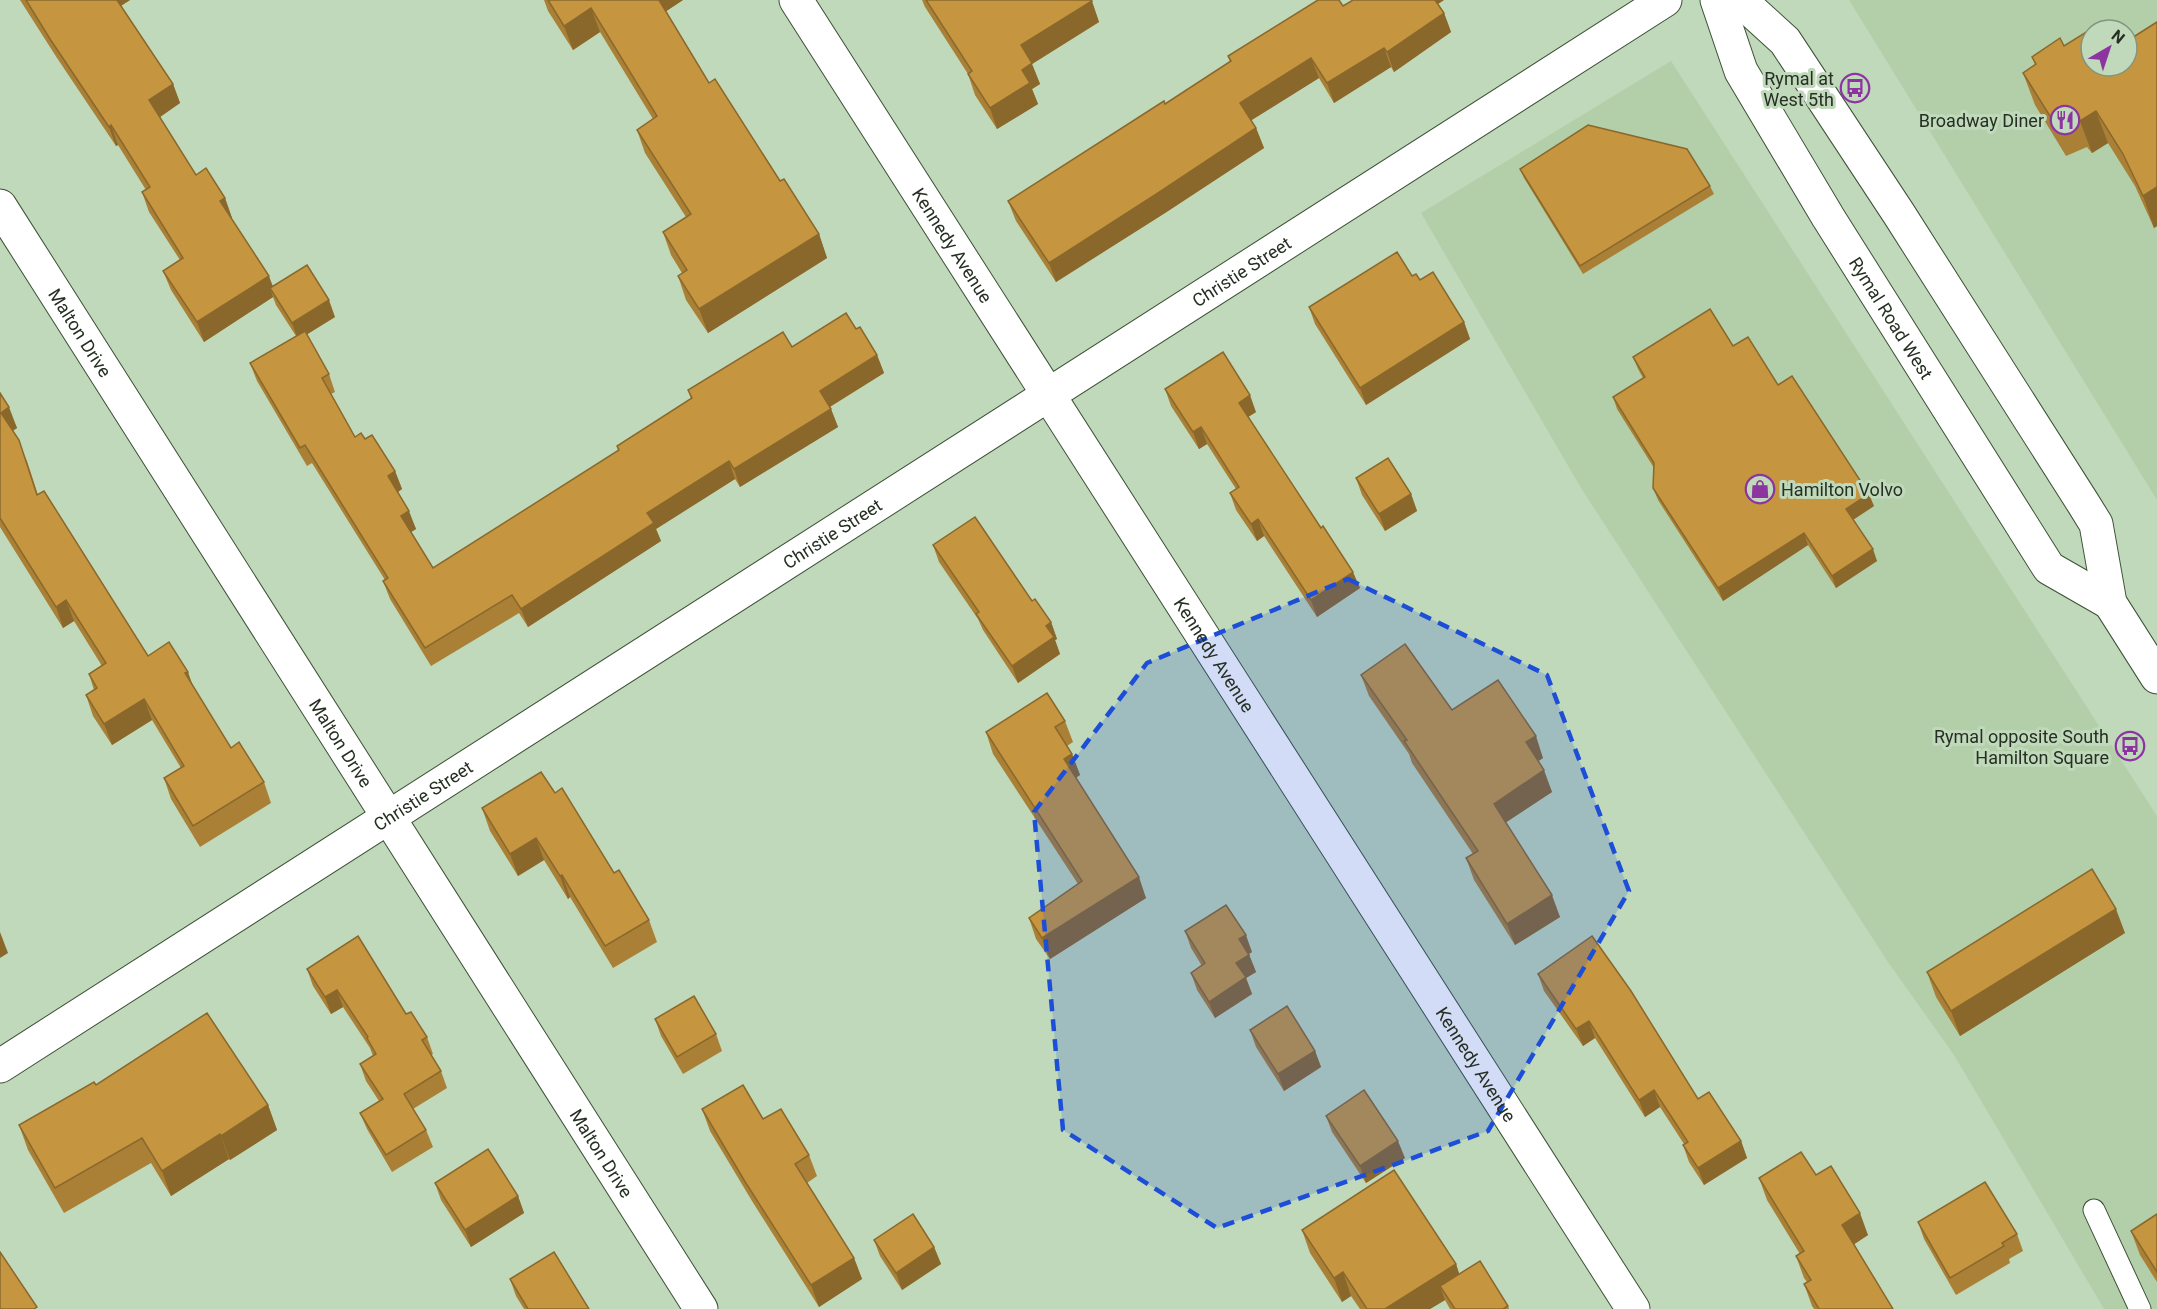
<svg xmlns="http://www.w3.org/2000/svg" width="2157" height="1309" viewBox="0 0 2157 1309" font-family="Roboto,sans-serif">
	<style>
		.built { fill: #b2cfaa; fill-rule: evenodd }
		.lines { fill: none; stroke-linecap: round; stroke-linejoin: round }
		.lane-casing { stroke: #3c5136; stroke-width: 23 }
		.street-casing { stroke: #3c5136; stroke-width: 35 }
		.secondary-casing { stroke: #3c5136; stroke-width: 35 }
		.lane { stroke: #fff; stroke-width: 21 }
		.street { stroke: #fff; stroke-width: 33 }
		.secondary { stroke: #fff; stroke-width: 33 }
		.wall { fill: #a98036 }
		.shaded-wall { fill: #8a682c }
		.building { fill: #c5953f; stroke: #8a682c; stroke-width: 1.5 }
		.marked { fill: #1d4ed8; fill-opacity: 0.2; stroke: #1d4ed8; stroke-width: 4.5; stroke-dasharray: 12 8; stroke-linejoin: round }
		.labels { text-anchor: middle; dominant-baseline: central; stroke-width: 6; stroke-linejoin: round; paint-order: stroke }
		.poi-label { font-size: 18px; fill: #262f23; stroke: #c0d9ba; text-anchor: end }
		.street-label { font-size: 18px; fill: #262f23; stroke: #c0d9ba }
	</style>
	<rect width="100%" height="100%" fill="#c0d9ba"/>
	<!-- built -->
	<g class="built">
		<path d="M1849 0H2157V500ZM2091 30H2127V66H2091Z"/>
		<polygon points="1671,61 2157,816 2157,1309 2104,1309 1954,1055 1888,962 1581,488 1421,213"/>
	</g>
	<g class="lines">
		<!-- lane casing -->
		<g class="lane-casing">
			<polyline id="lane" points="2094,1210 2140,1309"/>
		</g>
		<!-- street casing -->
		<g class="street-casing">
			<g id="street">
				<path id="s1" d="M796 0 1633 1309"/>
				<path id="s2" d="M0 206 701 1309"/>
			</g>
		</g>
		<!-- secondary casing -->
		<g class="secondary-casing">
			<g id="secondary">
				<path id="s3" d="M1717 0 1741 71 1828 217 2049 568 2110 603"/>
				<polyline points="1740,0 1785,41 1899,214 2083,503 2096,524 2110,603 2157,677"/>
				<path id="s4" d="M0 1066 1665 0"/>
			</g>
		</g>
		<!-- lane -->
		<use href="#lane" class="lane"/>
		<!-- street -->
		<use href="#street" class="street"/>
		<!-- secondary -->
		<use href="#secondary" class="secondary"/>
	</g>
	<!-- wall -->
	<g class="wall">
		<polygon points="20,0 130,0 121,6 173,84 180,103 159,117 196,175 225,198 232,218 231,218 273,286 335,317 307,334 329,374 335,392 331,394 355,437 365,439 395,471 402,489 398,492 416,529 411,532 433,568 618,451 617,446 691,399 688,390 792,347 856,329 877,355 884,373 830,407 838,427 740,487 735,479 656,529 661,541 528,627 519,613 431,666 390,599 383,581 385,580 312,463 307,466 257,381 250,363 296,336 276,305 273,297 204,342 171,290 163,271 180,260 149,212 142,192 146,190 118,145 116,146 57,58"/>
		<polygon points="544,0 683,0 666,11 709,83 819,234 827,258 708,333 686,300 678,276 682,273 671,255 663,232 686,217 645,153 637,130 653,119 600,32 573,50 548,11"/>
		<polygon points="922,0 1091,0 1099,22 1032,64 1040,84 1032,89 1038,104 997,129 975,95 968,74 925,7"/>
		<polygon points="1353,0 1444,0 1438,4 1444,13 1451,32 1394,72 1391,67 1334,103 1319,78 1251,120 1256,128 1264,148 1165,213 1056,282 1016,221 1008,201 1165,104 1230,62 1228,56 1343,6"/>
		<polygon points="2157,22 2157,226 2154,228 2135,186 2108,143 2092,153 2087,147 2066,156 2035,105 2023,73 2035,65 2032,57 2091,66"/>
		<polygon points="1520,169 1710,186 1714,194 1583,274 1524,178"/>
		<polygon points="1412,276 1420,280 1464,322 1470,339 1366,405 1315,324 1309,307"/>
		<polygon points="1733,346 1778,385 1874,506 1853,520 1877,561 1836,588 1808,545 1723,601 1658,500 1653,488 1654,468 1617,409 1613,397 1643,378 1638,369 1633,357"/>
		<polygon points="1165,389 1256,412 1248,417 1360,588 1317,617 1264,536 1257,541 1236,510 1230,493 1236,489 1207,444 1199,449 1171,406"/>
		<polygon points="0,393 17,428 13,431 27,461 38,495 148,656 193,687 231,748 264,782 271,803 200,847 171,799 164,778 181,768 152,720 112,745 93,716 86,695 94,690 89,674 102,666 74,621 63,628 0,527"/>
		<polygon points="1356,478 1411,494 1417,511 1385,531 1362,495"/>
		<polygon points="933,545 1032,601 1051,622 1057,639 1055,640 1060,654 1018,683 983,630 978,619 939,562"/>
		<polygon points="1361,675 1452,710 1543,758 1538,761 1552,792 1506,822 1560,917 1515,945 1474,880 1466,858 1473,854 1412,763 1409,754 1369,696"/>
		<polygon points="1065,721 1073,742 1067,746 1072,754 1080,775 1076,778 1146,898 1050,959 1036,939 1029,918 1078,884 993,754 986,732"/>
		<polygon points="555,793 649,920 657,942 613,968 570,897 568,899 544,860 518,876 490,831 482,808"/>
		<polygon points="1185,931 1252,952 1249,954 1256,972 1246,978 1252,994 1215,1018 1197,990 1191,973 1202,966 1191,948"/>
		<polygon points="2125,933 1960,1036 1936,997 1927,972"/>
		<polygon points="307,969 406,1014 427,1037 433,1054 431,1055 441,1071 447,1088 413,1109 426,1130 433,1147 392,1172 367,1129 360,1113 379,1101 366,1081 360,1064 373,1056 370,1048 343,1007 331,1014 313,986"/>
		<polygon points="1538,974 1698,1099 1741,1141 1747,1158 1704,1185 1689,1162 1683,1145 1684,1144 1660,1107 1645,1117 1595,1038 1583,1046 1544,991"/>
		<polygon points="655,1019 716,1034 722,1051 683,1074 661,1036"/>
		<polygon points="1250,1030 1315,1051 1321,1067 1284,1091 1256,1047"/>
		<polygon points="96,1085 268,1105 277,1130 230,1160 229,1159 171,1196 151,1163 64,1213 28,1150 19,1125"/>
		<polygon points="702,1109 763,1119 809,1155 817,1176 807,1183 854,1258 862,1279 819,1307 752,1201 710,1131"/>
		<polygon points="1326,1116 1405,1158 1366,1183 1332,1132"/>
		<polygon points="1816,1175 1868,1235 1854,1244 1893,1309 1814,1309 1812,1306 1804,1284 1807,1282 1804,1278 1796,1256 1800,1254 1767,1200 1759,1178"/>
		<polygon points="435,1183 518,1196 524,1213 471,1247 441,1200"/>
		<polygon points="2157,1214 2157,1282 2140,1255 2131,1231"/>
		<polygon points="1918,1222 2017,1234 2023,1251 2009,1259 2010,1263 1956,1295 1924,1239"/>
		<polygon points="1302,1230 1456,1264 1459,1274 1508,1306 1509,1309 1450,1309 1445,1300 1430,1309 1360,1309 1351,1296 1342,1302 1310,1253"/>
		<polygon points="874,1240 934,1247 941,1264 902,1290 880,1256"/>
		<polygon points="510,1279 589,1309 524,1309 516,1296"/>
	</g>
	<!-- shaded-wall -->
	<g class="shaded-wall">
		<polygon points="114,0 130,0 117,8"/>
		<polygon points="657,0 683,0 662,14"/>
		<polygon points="1431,0 1444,0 1433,7"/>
		<polygon points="1092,1 1099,22 1032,64 1040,84 1032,89 1038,104 997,129 990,108 1022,70 1021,45"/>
		<polygon points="591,8 600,32 573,50 564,26"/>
		<polygon points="1444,13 1451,32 1394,72 1387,52"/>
		<polygon points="1384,48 1391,67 1334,103 1327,83"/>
		<polygon points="1311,58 1319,78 1247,123 1240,103"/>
		<polygon points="173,84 180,103 156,120 149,100"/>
		<polygon points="2096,111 2108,143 2092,153 2080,121"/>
		<polygon points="111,125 118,145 116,146 109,127"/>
		<polygon points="1256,128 1264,148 1165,213 1056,282 1049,263"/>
		<polygon points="2157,187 2157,226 2154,228 2143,196"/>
		<polygon points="225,198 232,218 227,220 220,201"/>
		<polygon points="819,234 827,258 708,333 699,309"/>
		<polygon points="269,276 276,295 270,288 273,297 204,342 197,322"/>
		<polygon points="329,300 335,317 298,340 292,323"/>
		<polygon points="1464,322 1470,339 1366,405 1360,388"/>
		<polygon points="877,355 884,373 826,409 820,391"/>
		<polygon points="1250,395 1256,412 1245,419 1239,403"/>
		<polygon points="9,407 17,428 8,433 1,413"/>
		<polygon points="831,409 838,427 740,487 734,469"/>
		<polygon points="1201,427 1207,444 1199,449 1193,432"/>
		<polygon points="729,461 735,479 656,529 661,541 528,627 521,609 647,513"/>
		<polygon points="395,471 402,489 395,494 388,476"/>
		<polygon points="1411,494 1417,511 1385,531 1379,514"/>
		<polygon points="1869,494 1874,506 1851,521 1846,509"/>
		<polygon points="409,511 416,529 408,534 401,516"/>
		<polygon points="1258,519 1264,536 1257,541 1251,524"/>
		<polygon points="1804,533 1808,545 1723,601 1718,588"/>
		<polygon points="1873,549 1877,561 1836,588 1832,576"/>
		<polygon points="1353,572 1360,588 1317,617 1311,600"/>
		<polygon points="66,600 74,621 63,628 56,607"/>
		<polygon points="1051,622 1057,639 1055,640 1060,654 1018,683 1012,666 1046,626"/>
		<polygon points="188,672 195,692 185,673"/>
		<polygon points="144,699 152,720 112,745 104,724"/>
		<polygon points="1536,736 1543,758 1534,764 1526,742"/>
		<polygon points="1072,754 1080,775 1071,780 1064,759"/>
		<polygon points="1544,770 1552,792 1502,825 1494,804"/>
		<polygon points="536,838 544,860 518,876 510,854"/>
		<polygon points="562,875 570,897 568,899 560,876"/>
		<polygon points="1139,877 1146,898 1050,959 1042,938"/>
		<polygon points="1552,895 1560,917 1515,945 1507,924"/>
		<polygon points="2116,909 2125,933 1960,1036 1951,1011"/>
		<polygon points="0,932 8,953 0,958"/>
		<polygon points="1246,935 1252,952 1245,956 1239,939"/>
		<polygon points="1249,955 1256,972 1246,978 1252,994 1215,1018 1209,1002 1236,963"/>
		<polygon points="337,990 343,1007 331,1014 325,997"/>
		<polygon points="1589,1021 1595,1038 1583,1046 1576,1029"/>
		<polygon points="1315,1051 1321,1067 1284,1091 1278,1074"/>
		<polygon points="1654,1090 1660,1107 1645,1117 1639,1100"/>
		<polygon points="268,1105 277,1130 230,1160 221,1136"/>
		<polygon points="220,1134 229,1159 171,1196 162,1171"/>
		<polygon points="1398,1141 1405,1158 1366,1183 1360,1166"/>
		<polygon points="1741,1141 1747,1158 1704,1185 1698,1168"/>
		<polygon points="518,1196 524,1213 471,1247 465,1230"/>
		<polygon points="1860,1213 1868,1235 1850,1247 1842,1225"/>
		<polygon points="934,1247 941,1264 902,1290 896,1273"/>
		<polygon points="854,1258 862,1279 819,1307 811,1285"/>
		<polygon points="1456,1264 1464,1288 1440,1286 1445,1300 1430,1309 1385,1309"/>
		<polygon points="1343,1272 1351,1296 1342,1302 1334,1278"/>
	</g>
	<!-- building -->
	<g class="building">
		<polygon points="26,0 117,0 173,84 149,100 196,175 206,168 225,198 220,201 269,276 197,322 163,271 183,258 142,192 150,187 111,125 109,127 50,39"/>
		<polygon points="548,0 659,0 709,83 715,79 780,181 784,179 819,234 699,309 678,276 687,270 663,232 691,214 637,130 657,116 591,8 564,26"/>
		<polygon points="926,0 1091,0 1092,1 1021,45 1032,63 1022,70 1030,83 990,108 968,74 972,71"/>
		<polygon points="1318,0 1339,0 1343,6 1353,0 1435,0 1444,13 1387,52 1384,48 1327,83 1311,58 1240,103 1256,128 1158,193 1049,263 1008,201 1164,101 1165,104 1231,61 1228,56"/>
		<polygon points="2104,21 2109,30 2091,30 2091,66 2127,66 2127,41 2157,22 2157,187 2143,196 2123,154 2096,111 2080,121 2076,116 2055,124 2023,73 2036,64 2032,57 2060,38 2064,46"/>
		<polygon points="1588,125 1687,149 1710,186 1580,266 1520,169"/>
		<polygon points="1397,252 1412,276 1416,274 1420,280 1433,272 1464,322 1360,388 1309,307"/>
		<polygon points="307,265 329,300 292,323 270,288"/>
		<polygon points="1710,309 1733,346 1748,337 1778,385 1792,376 1869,494 1846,509 1873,549 1832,576 1804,533 1718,588 1653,488 1654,463 1613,397 1645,377 1633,357"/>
		<polygon points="846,313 856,329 860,327 877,355 820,391 831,409 734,469 729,461 647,513 654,523 521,609 512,595 425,648 383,581 388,578 305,445 300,448 250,363 305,331 329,374 322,378 355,437 361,433 365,439 372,435 395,471 388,476 409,511 401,516 433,568 619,450 617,446 692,398 688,390 783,332 792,347"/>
		<polygon points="1223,352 1250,395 1239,403 1321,528 1323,526 1353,572 1311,600 1258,519 1251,524 1230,493 1239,487 1201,427 1193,432 1165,389"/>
		<polygon points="0,393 9,407 1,413 19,440 37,495 44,491 148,656 169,642 188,672 185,673 231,748 239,742 264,782 193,826 164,778 184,766 144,699 104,724 86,695 97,688 89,674 106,663 66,600 56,607 0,518"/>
		<polygon points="1388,458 1411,494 1379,514 1356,478"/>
		<polygon points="975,517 1032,601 1035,599 1051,622 1046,626 1054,637 1012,666 976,614 979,612 933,545"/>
		<polygon points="1405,644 1452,710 1498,680 1536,736 1526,742 1544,770 1494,804 1552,895 1507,924 1466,858 1478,851 1404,741 1407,740 1361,675"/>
		<polygon points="1047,693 1065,721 1055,727 1072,754 1064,759 1139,877 1042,938 1029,918 1082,881 986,732"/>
		<polygon points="541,772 555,793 562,788 614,873 619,870 649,920 605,946 562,875 560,876 536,838 510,854 482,808"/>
		<polygon points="2092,869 2116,909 1951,1011 1927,972"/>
		<polygon points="1226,905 1246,935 1239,939 1249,955 1236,963 1246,977 1209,1002 1191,973 1205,963 1185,931"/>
		<polygon points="358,936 406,1014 411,1012 427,1037 422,1040 441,1071 404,1094 426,1130 386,1155 360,1113 383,1099 360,1064 376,1054 367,1038 368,1037 337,990 325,997 307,969"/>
		<polygon points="1592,936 1631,991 1698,1099 1709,1092 1741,1141 1698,1168 1683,1145 1688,1142 1654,1090 1639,1100 1589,1021 1576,1029 1538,974"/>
		<polygon points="694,996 716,1034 677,1057 655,1019"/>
		<polygon points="1287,1006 1315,1051 1278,1074 1250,1030"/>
		<polygon points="207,1013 268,1105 221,1136 220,1134 162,1171 142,1138 55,1188 19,1125 94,1082 96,1085"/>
		<polygon points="743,1085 763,1119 781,1109 809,1155 795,1164 854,1258 811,1285 744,1180 702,1109"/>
		<polygon points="1364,1090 1398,1141 1360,1166 1326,1116"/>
		<polygon points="488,1149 518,1196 465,1230 435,1183"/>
		<polygon points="1801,1152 1816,1175 1831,1166 1860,1213 1842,1225 1893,1309 1819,1309 1804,1284 1811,1280 1796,1256 1804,1251 1759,1178"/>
		<polygon points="1394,1170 1456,1264 1385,1309 1367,1309 1343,1272 1334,1278 1302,1230"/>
		<polygon points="1985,1182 2017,1234 2002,1243 2004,1246 1950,1278 1918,1222"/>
		<polygon points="913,1214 934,1247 896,1273 874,1240"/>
		<polygon points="2157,1214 2157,1272 2131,1231"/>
		<polygon points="0,1252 37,1307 34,1309 0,1309"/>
		<polygon points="554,1252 589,1309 528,1309 510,1279"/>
		<polygon points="1480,1261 1508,1306 1503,1309 1455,1309 1440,1286"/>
	</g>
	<!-- marked area -->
	<path class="marked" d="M1348 579 1547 675 1629 891 1488 1131 1217 1228 1063 1130 1034 812 1147 663Z"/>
	<!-- icons -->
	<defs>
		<g id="bus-ring" transform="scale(1.5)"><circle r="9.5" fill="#c0d9ba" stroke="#8c35a1" stroke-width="1.5"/><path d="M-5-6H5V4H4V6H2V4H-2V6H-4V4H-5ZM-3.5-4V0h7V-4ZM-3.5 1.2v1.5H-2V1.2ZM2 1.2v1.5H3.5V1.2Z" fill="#8c35a1"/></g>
		<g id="restaurant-ring" transform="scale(1.5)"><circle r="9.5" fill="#c0d9ba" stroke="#8c35a1" stroke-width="1.5"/><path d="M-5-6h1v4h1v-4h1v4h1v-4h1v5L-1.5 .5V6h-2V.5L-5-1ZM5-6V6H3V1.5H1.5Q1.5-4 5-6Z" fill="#8c35a1"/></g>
		<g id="shop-ring" transform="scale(1.5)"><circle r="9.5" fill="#c0d9ba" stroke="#8c35a1" stroke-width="1.5"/><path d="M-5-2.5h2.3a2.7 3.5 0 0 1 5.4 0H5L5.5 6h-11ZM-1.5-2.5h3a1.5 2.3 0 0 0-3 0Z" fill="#8c35a1"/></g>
	</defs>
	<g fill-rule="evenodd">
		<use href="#bus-ring" x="1855" y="88"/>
		<use href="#restaurant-ring" x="2065" y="120"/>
		<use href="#shop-ring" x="1760" y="489"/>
		<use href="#bus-ring" x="2130" y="746"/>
	</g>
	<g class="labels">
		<!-- poi labels -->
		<g class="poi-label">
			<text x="1834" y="78">Rymal at<tspan x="1834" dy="21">West 5th</tspan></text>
			<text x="2044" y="120">Broadway Diner</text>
			<text x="1781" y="489" text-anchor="start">Hamilton Volvo</text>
			<text x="2109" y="736">Rymal opposite South<tspan x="2109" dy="21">Hamilton Square</tspan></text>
		</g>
		<!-- street labels -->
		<g class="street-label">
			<text stroke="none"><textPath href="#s1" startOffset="291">Kennedy Avenue</textPath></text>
			<text stroke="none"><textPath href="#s4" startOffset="1474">Christie Street</textPath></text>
			<text stroke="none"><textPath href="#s3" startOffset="364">Rymal Road West</textPath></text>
			<text stroke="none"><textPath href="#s2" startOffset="150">Malton Drive</textPath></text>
			<text stroke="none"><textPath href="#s4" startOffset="988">Christie Street</textPath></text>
			<text stroke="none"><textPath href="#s1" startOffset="777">Kennedy Avenue</textPath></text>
			<text stroke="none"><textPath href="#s2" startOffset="636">Malton Drive</textPath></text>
			<text stroke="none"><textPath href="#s4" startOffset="502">Christie Street</textPath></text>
			<text stroke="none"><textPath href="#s1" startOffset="1263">Kennedy Avenue</textPath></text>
			<text stroke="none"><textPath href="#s2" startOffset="1122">Malton Drive</textPath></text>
		</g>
	</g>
	<!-- north arrow -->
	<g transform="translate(2109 48) rotate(39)"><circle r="28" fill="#c0d9ba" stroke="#82957e" stroke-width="1.5"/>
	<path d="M0-4.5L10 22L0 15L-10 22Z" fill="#8c35a1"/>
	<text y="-9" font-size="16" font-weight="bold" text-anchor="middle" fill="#262f23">N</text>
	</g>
</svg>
